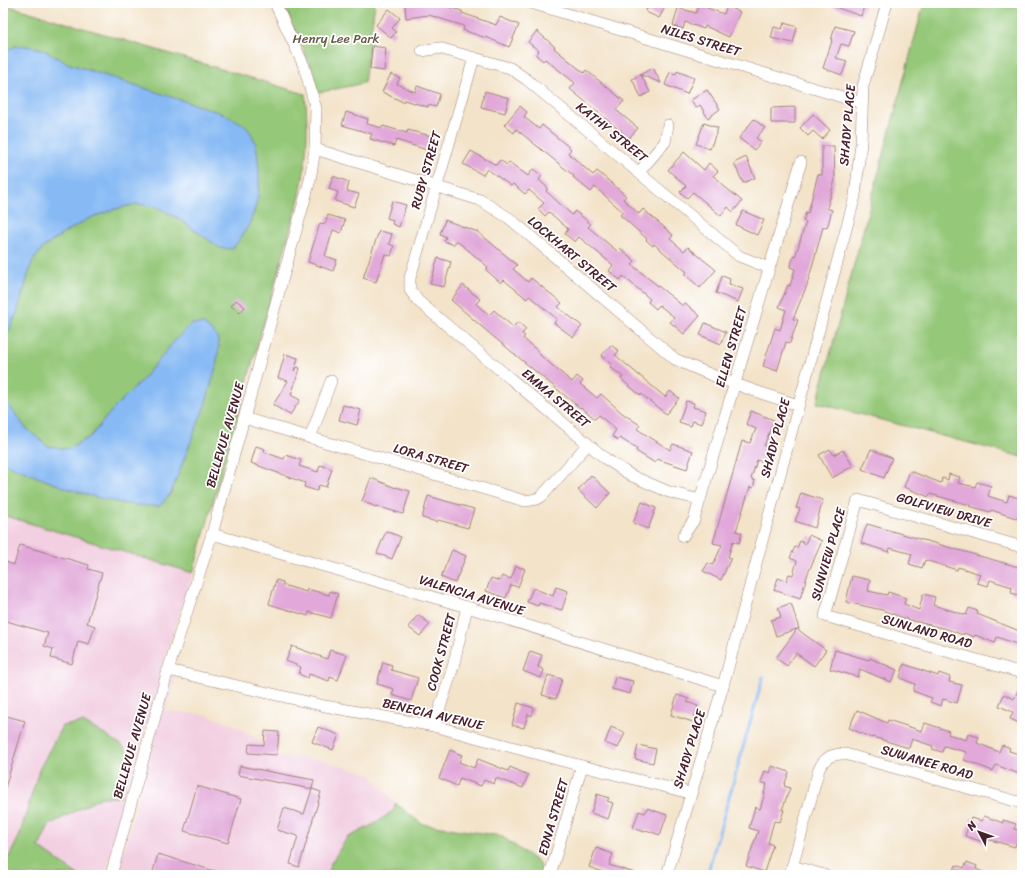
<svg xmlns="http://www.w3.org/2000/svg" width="1025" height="878" viewBox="0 0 1025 878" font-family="Sriracha,sans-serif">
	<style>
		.built { fill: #f2cfe1 }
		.green { fill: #95c879; stroke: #707452 }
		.water { fill: #87baf4; stroke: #686c90 }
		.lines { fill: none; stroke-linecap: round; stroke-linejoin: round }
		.stream { stroke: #87baf4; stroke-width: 3 }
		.building { fill: #e1a8d9 }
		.minor-casing { stroke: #9e817a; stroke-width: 12 }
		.minor { stroke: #fff; stroke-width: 11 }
		.labels { text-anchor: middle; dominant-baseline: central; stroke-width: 3.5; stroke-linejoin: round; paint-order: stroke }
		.park-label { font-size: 13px; fill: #645a46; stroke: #fff }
		.street-label { font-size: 13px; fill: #4a1f2b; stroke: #fff }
	</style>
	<rect width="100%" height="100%" fill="#fff"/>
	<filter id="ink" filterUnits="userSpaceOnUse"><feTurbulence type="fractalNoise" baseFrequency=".025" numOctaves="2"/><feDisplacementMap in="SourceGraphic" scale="8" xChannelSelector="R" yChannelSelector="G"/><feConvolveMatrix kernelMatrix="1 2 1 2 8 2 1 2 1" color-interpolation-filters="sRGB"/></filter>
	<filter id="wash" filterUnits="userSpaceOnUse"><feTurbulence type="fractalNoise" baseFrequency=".012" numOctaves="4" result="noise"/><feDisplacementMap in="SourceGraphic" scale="16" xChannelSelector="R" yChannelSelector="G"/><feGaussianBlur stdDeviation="0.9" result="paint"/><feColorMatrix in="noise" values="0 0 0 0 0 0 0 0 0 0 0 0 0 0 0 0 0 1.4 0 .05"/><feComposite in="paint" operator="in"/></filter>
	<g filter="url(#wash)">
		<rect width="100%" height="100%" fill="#f3e3c9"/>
		<!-- built -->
		<g class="built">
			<polygon points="3,515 193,573 163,663 159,683 105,875 78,875 39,847 49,825 102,797 120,797 134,761 122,745 39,770 19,837 9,857 3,857"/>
			<polygon points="172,676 175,677 166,711 206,715 229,723 244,731 283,757 318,759 370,774 395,803 394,810 376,823 331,863 327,875 117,875"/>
		</g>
		<!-- green -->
		<g class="green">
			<polygon points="283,3 375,3 364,83 317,93 313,72"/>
			<polygon points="924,3 1022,3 1022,457 817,403"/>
			<path d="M3 4 305 94C309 132 307 157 300 195L193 573 3 515Z"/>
			<polygon points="83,722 122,745 134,761 120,797 102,797 49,825 39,847 78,875 3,875 3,857 9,857 19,837 39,770 62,726"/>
			<polygon points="395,803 422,824 501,836 538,862 543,875 327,875 331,863 347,838 376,823 394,810"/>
		</g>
		<!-- water -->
		<g class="water">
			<path d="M16 46H29L42 49 67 63 224 114C231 118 242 122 247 128 256 139 257 147 258 160 262 195 256 221 232 249L220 248 179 219 157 207 136 204 112 210 88 219 64 233 43 248 32 262 17 313 3 343V54L9 49Z"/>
			<path d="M191 324H204L217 336 219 347 216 367 206 403 171 493 160 506C105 507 53 483 3 463V397L25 427 47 446 69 449 91 436 113 409 142 380 171 345Z"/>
		</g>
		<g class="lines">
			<!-- stream -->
			<polyline class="stream" points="707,875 763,677"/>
		</g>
		<g id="blocks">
			<!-- building -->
			<g class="building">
				<polygon points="413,3 436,3 462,11 462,13 496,25 500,17 519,25 509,47 486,37 486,38 463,30 464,26 429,15 406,18 405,5"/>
				<polygon points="633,3 656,3 665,7 659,18 646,12 647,9"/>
				<polygon points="830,3 865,3 861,16 829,5"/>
				<polygon points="699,5 724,14 727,6 740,12 729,37 705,26 704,29 685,22 683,29 673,26 678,8 696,13"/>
				<polygon points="389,9 400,18 392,28 396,32 391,38 376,25"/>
				<polygon points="784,23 797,27 793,43 771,38 774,27 782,29"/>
				<polygon points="835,26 854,31 849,46 841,44 836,58 847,61 842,75 823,68 832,41 831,41"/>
				<polygon points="537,31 555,47 554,48 584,73 586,70 624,101 616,110 638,128 629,138 570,89 575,83 545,59 543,61 536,55 539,51 528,42"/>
				<polygon points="372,46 386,48 384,71 370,69"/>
				<polygon points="653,68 661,83 641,75 650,92 641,97 632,79"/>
				<polygon points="677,71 694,78 687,94 665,85 670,72 676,74"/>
				<polygon points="391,74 400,78 397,84 415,92 417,86 440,94 436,107 428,105 428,107 404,100 403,102 382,92"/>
				<polygon points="707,90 720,109 708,118 700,105 696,108 691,100"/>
				<polygon points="485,91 509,98 505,113 481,107"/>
				<polygon points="520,106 527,112 524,117 539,129 542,125 564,143 571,149 568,153 593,175 597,171 609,181 626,196 623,199 639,214 643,209 673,235 670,239 684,251 688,247 716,270 700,288 685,274 687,272 654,244 653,246 646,240 647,239 620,215 623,212 595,187 591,192 573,177 574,176 516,129 514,133 504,125"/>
				<polygon points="795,107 795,123 771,123 771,108"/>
				<polygon points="346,112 368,119 367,124 382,128 383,126 407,133 408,130 431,136 427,150 396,140 394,146 370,139 372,134 342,125"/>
				<polygon points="813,114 830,130 822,139 813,131 808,136 800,128"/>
				<polygon points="754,119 765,128 756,138 761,142 754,150 739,138"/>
				<polygon points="704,123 718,128 710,149 696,144"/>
				<polygon points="822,146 834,146 835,180 827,208 832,210 827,228 823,227 807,285 793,319 798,320 790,343 786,342 777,371 763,366 775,328 780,330 786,310 779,307 788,285 790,286 795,269 790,267 794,256 795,257 806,222 803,221 806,212 808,213 818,174 822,175"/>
				<polygon points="471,151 496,165 500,160 507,165 509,162 528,176 533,169 542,176 539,180 548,188 546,191 572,215 575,211 591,224 588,227 617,251 620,248 635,261 632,265 683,306 685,303 700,316 684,334 670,322 674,317 659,305 656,309 648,302 650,299 623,276 620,280 609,271 613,265 579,237 575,242 565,234 568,229 549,212 545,216 538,209 544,203 529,190 525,194 513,184 511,186 487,169 483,175 463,164"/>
				<polygon points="684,152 704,170 709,163 718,171 713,176 720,181 719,182 742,201 733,212 728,207 721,216 693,192 687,198 680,192 686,186 668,170"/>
				<polygon points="746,157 755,178 743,183 734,163"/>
				<polygon points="333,176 349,182 347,191 359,194 354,207 335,201 338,192 329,189"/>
				<polygon points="392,201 406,205 399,227 392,224 393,220 387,218"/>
				<polygon points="743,211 764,220 757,235 736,225"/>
				<polygon points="328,215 345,220 341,233 333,230 325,256 337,260 333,271 308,262 320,223 325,224"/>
				<polygon points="445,220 478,232 517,265 513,269 528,282 531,278 562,303 558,307 582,326 573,337 554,323 557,319 529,296 527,299 504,280 501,283 486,270 488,267 456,240 454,245 444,241 446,237 440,234"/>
				<polygon points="379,231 392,234 389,244 394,246 391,256 385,254 376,282 363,278"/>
				<polygon points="438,258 451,262 444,287 430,284"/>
				<polygon points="722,276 730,279 729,284 743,289 738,302 716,293"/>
				<polygon points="463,285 480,299 476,304 489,315 494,310 513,327 518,322 526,329 522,334 525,336 523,338 541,354 540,355 572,382 577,376 583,381 580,384 597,398 601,394 622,413 640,425 637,429 670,450 673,444 693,451 687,469 657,459 655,463 636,451 637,449 620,438 618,440 612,436 616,430 599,415 595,419 581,407 580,408 489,333 451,300"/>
				<polygon points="236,300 245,307 240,313 231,306"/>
				<polygon points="705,323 726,332 721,344 700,335"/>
				<polygon points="611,345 619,351 615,355 665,397 670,391 679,398 666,414 641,394 640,395 621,379 623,377 610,367 612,365 601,356"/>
				<polygon points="285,354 298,358 294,371 297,367 300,368 291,395 300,400 290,415 273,405 288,381 278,378"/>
				<polygon points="686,401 694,403 693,407 706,411 702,424 693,421 691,426 679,422"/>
				<polygon points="343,405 361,410 357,425 339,420"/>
				<polygon points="751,411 774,420 764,446 771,448 766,463 757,460 751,479 755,481 753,488 750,487 736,531 742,533 739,543 733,541 728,557 731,558 721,580 703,571 708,563 713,565 722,545 713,543 742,441 750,443 756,429 746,424"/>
				<polygon points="256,446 265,449 264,452 284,459 286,455 301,460 299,466 318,472 320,465 332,469 326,487 319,485 317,491 304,487 305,483 251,463"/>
				<polygon points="830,449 834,455 843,450 853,466 832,478 819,455"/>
				<polygon points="871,449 892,458 884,478 862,469"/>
				<polygon points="910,471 941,483 942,478 948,480 949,474 960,477 958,483 975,487 977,482 991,486 988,496 1007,502 1009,495 1022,499 1022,520 991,510 990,512 969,506 970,505 930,494 929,497 904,487"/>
				<polygon points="591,475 610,493 597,508 578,490"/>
				<polygon points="371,478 396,488 396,487 410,491 403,514 376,506 376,507 362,501"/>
				<polygon points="801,493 823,500 815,528 795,521 800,509 796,508"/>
				<polygon points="428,496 474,509 468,528 438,520 437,522 422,518"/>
				<polygon points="642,502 656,508 648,529 633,523"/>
				<polygon points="867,524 1022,568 1022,596 1011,593 1012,587 990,580 988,586 977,583 980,574 958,567 957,570 925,560 922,568 909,564 912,554 890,548 889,552 861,543"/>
				<polygon points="386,531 401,537 392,559 377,553"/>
				<polygon points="809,535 822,541 808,573 800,599 774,590 778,578 786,581 789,574 793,575 797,561 790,558 795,547 797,548 800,541 805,544"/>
				<polygon points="20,545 89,565 88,569 102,573 87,623 95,626 89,644 78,641 72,664 51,658 53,649 44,646 48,633 3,620 3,561 14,565"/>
				<polygon points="452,550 466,556 455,583 441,577"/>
				<polygon points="516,566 525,569 518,587 511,585 506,598 486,591 491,578 500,581 502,576 511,579"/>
				<polygon points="852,576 870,580 868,591 887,595 888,592 906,598 904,604 919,610 923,594 935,597 933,605 966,615 969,608 978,611 977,614 1022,632 1022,646 997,637 995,643 975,635 974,637 964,633 963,635 947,629 909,620 882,610 846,602"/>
				<polygon points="276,580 283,582 283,585 306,592 307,589 329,595 330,591 338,594 331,618 309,612 308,616 269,604"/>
				<polygon points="556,587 568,591 562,610 539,603 538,606 527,602 533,588 553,596"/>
				<polygon points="791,603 799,629 797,629 826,650 814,666 796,653 787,666 776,658 797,629 776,636 771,620 781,617 778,608"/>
				<polygon points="418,615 430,624 420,636 408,627"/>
				<polygon points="292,646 327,659 330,650 347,655 338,680 330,677 329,681 309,674 308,678 299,674 301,667 286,661"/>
				<polygon points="835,650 869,660 870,658 897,670 891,682 860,669 858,677 830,669"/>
				<polygon points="530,651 542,655 538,667 544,670 541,678 523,671"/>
				<polygon points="383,662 392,665 391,670 418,678 411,701 392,695 394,689 377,684"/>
				<polygon points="904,664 938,676 939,673 950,677 949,682 962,685 957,703 943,699 941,706 930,702 932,698 913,691 915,684 900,678"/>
				<polygon points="548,675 562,679 556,699 542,695"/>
				<polygon points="615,677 633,681 630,694 612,689"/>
				<polygon points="1022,681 1022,724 1010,719 1013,712 999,706 1004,694 1014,699"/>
				<polygon points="677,695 689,699 687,702 698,706 693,722 671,715"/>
				<polygon points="518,703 534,708 532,716 528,714 524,728 512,725"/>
				<polygon points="857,710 887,723 888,720 922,731 925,723 949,731 948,734 966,740 968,734 979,737 977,743 999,752 1002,745 1010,748 1009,751 1022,755 1022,775 996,765 993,771 964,760 966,752 944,746 942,752 932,749 933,746 912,739 909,748 873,737 872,738 849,728"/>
				<polygon points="3,715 25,721 5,788 3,788"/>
				<polygon points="318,727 339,735 333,750 312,742"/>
				<polygon points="611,727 625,733 618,748 605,743"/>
				<polygon points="265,731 279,732 277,755 248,753 249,744 264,745"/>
				<polygon points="638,745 656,749 653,763 635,759"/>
				<polygon points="450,750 462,755 459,762 474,768 478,759 508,771 510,767 528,775 523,788 496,778 494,784 484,780 481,786 460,778 457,786 439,778"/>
				<polygon points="240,766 314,780 312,789 238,775"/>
				<polygon points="772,766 789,772 784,786 790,788 782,810 784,810 780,822 774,821 768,843 773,845 764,872 746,866 758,831 749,828 755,807 760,809 765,793 764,793 767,784 761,782 765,771 770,773"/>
				<polygon points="197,786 241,799 228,843 184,831"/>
				<polygon points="312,789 321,792 299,867 290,864 298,836 277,830 284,808 304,814"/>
				<polygon points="597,794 609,798 607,801 613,803 608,819 591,813"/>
				<polygon points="647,808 667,815 660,835 646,830 645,832 633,828 639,811 645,813"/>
				<polygon points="984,816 1003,823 1003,820 1016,824 1014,829 1022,831 1022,845 1016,843 1015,847 987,839 986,843 965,836 971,818 982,821"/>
				<polygon points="596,848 613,854 609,865 635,873 634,875 611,875 589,867"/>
				<polygon points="158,854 221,873 221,875 152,875"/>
				<polygon points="967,862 977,866 976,869 990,875 952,875 956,865 964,868"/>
			</g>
		</g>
	</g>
	<g filter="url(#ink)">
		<use href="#blocks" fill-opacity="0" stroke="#9e817a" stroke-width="1"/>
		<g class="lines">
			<!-- minor casing -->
			<g class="minor-casing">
				<g id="minor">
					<polyline points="531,3 862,103"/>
					<polyline points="422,51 439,48 510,68 526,79 739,256 769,268"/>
					<polyline points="474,58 410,278 410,290 418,301 606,459 632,476 669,492 700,500"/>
					<path d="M315 149 480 200 509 218 522 229 675 359C715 378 756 392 798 405"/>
					<polyline points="639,172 665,142 668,125"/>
					<polyline points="244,418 525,501 537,499 542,496 588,444"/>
					<polyline points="310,438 331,381"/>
					<polyline points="212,534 467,607 723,686"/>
					<polyline points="683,536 694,520 801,162"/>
					<polyline points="1022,547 858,500 825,616 1022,673"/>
					<polyline points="168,670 325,706 434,726 582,766 690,793"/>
					<polyline points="434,726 453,667 467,607"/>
					<polyline points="792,866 824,875"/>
					<polyline points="111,875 168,670 212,534 310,180 315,149 316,109 304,66 275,3"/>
					<polyline points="550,875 582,766"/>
					<polyline points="667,875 723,686 855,196 861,143 863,86 887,3"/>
					<path d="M790 875 819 769C824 758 832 753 845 754L1022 803"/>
				</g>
			</g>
			<!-- minor -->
			<use href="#minor" class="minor"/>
		</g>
	</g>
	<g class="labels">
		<!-- park labels -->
		<g class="park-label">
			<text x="336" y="38">Henry Lee Park</text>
		</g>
		<!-- street labels -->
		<g class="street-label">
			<text transform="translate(701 40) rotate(17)">NILES STREET</text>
			<text transform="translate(847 125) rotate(-85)">SHADY PLACE</text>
			<text transform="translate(612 132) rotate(39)">KATHY STREET</text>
			<text transform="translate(426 170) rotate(-74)">RUBY STREET</text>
			<text transform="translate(572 254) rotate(40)">LOCKHART STREET</text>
			<text transform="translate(731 347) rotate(-74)">ELLEN STREET</text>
			<text transform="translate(556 398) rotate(40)">EMMA STREET</text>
			<text transform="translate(225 435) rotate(-74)">BELLEVUE AVENUE</text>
			<text transform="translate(775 438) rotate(-75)">SHADY PLACE</text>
			<text transform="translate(431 458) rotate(16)">LORA STREET</text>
			<text transform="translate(944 510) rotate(16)">GOLFVIEW DRIVE</text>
			<text transform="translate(828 554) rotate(-74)">SUNVIEW PLACE</text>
			<text transform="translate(472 595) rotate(17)">VALENCIA AVENUE</text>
			<text transform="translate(927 631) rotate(16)">SUNLAND ROAD</text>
			<text transform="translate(441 652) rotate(-75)">COOK STREET</text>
			<text transform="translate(433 714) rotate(13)">BENECIA AVENUE</text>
			<text transform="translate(132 746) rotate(-74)">BELLEVUE AVENUE</text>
			<text transform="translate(689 749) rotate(-73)">SHADY PLACE</text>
			<text transform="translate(927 762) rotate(16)">SUWANEE ROAD</text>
			<text transform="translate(553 817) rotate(-74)">EDNA STREET</text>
		</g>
	</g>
	<!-- margin -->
	<rect width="1025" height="878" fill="none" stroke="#fff" stroke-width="16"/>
	<!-- north arrow -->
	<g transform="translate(979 832) rotate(311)" stroke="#ffffff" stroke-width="3" paint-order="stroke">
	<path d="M0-3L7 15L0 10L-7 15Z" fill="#4a1f2b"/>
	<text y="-6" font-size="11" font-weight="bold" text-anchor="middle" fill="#4a1f2b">N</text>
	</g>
</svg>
